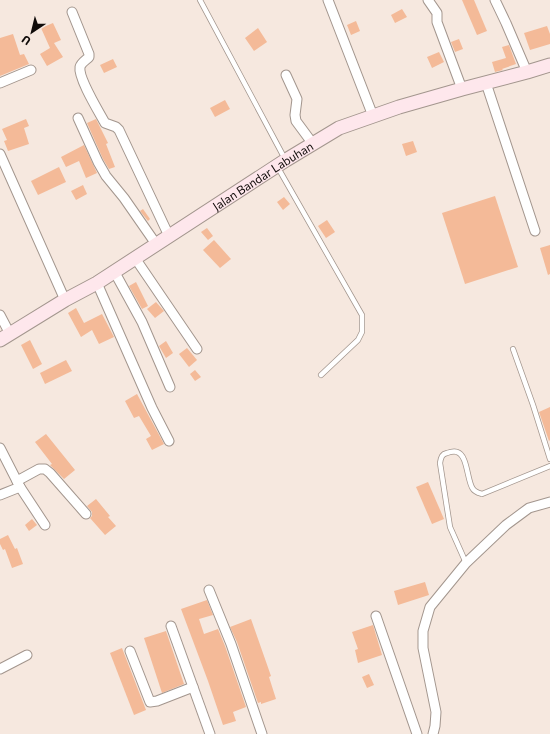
<svg xmlns="http://www.w3.org/2000/svg" width="550" height="734" viewBox="0 0 550 734" font-family="Commissioner,sans-serif">
	<style>
		.building { fill: #f4ba98 }
		.lines { fill: none; stroke-linecap: round; stroke-linejoin: round }
		.lane-casing { stroke: #a3968e; stroke-width: 6 }
		.street-casing { stroke: #a3968e; stroke-width: 11 }
		.secondary-casing { stroke: #a3968e; stroke-width: 15 }
		.lane { stroke: #fff; stroke-width: 4.5 }
		.street { stroke: #fff; stroke-width: 9 }
		.secondary { stroke: #fee7ec; stroke-width: 13 }
		.labels { text-anchor: middle; dominant-baseline: central; stroke-width: 3.5; stroke-linejoin: round; paint-order: stroke }
		.street-label { font-size: 12px; fill: #100b09; stroke: #f6e8df }
	</style>
	<rect width="100%" height="100%" fill="#f6e8df"/>
	<!-- building -->
	<g class="building">
		<polygon points="462,0 474,0 487,31 477,35"/>
		<polygon points="402,9 407,17 395,23 391,15"/>
		<polygon points="356,21 360,31 351,35 347,25"/>
		<polygon points="53,23 61,40 54,43 63,57 47,66 40,54 50,48 41,28"/>
		<polygon points="547,26 550,34 550,44 530,50 524,33"/>
		<polygon points="258,28 267,42 254,51 245,38"/>
		<polygon points="13,34 20,55 24,54 29,64 0,76 0,38"/>
		<polygon points="459,39 463,49 455,52 451,42"/>
		<polygon points="509,45 516,64 502,69 503,70 495,72 492,62 506,58 502,47"/>
		<polygon points="439,52 444,62 432,68 427,57"/>
		<polygon points="113,59 117,67 104,73 100,65"/>
		<polygon points="225,100 230,109 215,117 210,108"/>
		<polygon points="26,119 29,126 24,128 29,144 8,151 4,141 7,140 2,129"/>
		<polygon points="96,119 108,143 106,144 115,167 109,169 103,159 87,123"/>
		<polygon points="413,141 417,152 406,156 402,144"/>
		<polygon points="84,145 97,173 86,178 79,161 66,167 61,157"/>
		<polygon points="59,167 66,182 38,195 31,181"/>
		<polygon points="83,185 87,194 76,200 71,191"/>
		<polygon points="495,196 518,267 465,284 442,213"/>
		<polygon points="284,197 290,204 283,210 277,202"/>
		<polygon points="143,209 150,219 148,221 140,211"/>
		<polygon points="327,220 335,232 326,238 318,226"/>
		<polygon points="207,228 213,236 208,240 201,232"/>
		<polygon points="214,240 231,259 220,268 203,250"/>
		<polygon points="550,245 550,274 548,275 540,248"/>
		<polygon points="136,282 148,306 142,309 129,286"/>
		<polygon points="156,302 164,311 155,318 147,309"/>
		<polygon points="76,308 84,323 102,314 114,337 99,344 92,330 81,337 68,313"/>
		<polygon points="30,340 42,364 33,369 21,345"/>
		<polygon points="166,341 173,353 166,358 159,346"/>
		<polygon points="187,348 197,360 189,367 179,354"/>
		<polygon points="66,360 72,371 45,384 40,373"/>
		<polygon points="195,370 201,377 195,381 190,374"/>
		<polygon points="137,394 164,444 152,450 146,439 151,436 139,416 134,418 125,401"/>
		<polygon points="550,407 550,440 549,441 539,412"/>
		<polygon points="46,434 75,470 64,479 50,465 52,464 35,442"/>
		<polygon points="428,482 444,519 432,524 416,487"/>
		<polygon points="96,499 110,516 108,517 116,526 105,535 90,518 92,516 92,512 87,506"/>
		<polygon points="32,519 37,525 29,531 25,525"/>
		<polygon points="8,535 15,549 17,548 23,564 12,568 5,549 3,550 0,544 0,539"/>
		<polygon points="425,582 429,595 398,605 394,591"/>
		<polygon points="207,600 213,615 199,619 204,634 218,629 225,646 246,707 233,712 236,721 223,725 208,681 181,609"/>
		<polygon points="251,619 271,676 269,677 276,699 261,704 261,702 258,703 237,642 230,627"/>
		<polygon points="373,625 382,655 358,663 355,650 358,649 352,632"/>
		<polygon points="166,631 184,684 162,693 144,638"/>
		<polygon points="122,648 146,710 134,715 110,653"/>
		<polygon points="369,674 374,685 367,688 362,677"/>
	</g>
	<g class="lines">
		<!-- lane casing -->
		<g class="lane-casing">
			<g id="lane">
				<polyline points="200,0 285,159"/>
				<polyline points="277,166 362,315 362,332 358,340 321,375"/>
				<polyline points="513,349 533,405 550,459"/>
				<path d="M466 563 450 527 440 463C441 457 442 454 447 453 450 452 454 451 457 452 468 455 467 482 473 489 475 492 479 493 482 494L550 466"/>
			</g>
		</g>
		<!-- street casing -->
		<g class="street-casing">
			<g id="street">
				<polyline points="328,0 373,116"/>
				<polyline points="428,0 437,13 437,22 462,89"/>
				<polyline points="495,0 506,23 527,72"/>
				<path d="M72 12 89 54V57C86 60 81 63 80 67 78 78 99 112 105 123L116 127 119 130 169 236"/>
				<polyline points="286,75 297,99 295,115 296,121 313,144"/>
				<polyline points="0,83 31,70"/>
				<polyline points="486,83 535,231"/>
				<polyline points="78,118 98,162 106,176 124,198 156,244"/>
				<polyline points="0,154 65,300"/>
				<polyline points="135,258 197,349"/>
				<polyline points="114,271 142,322 170,387"/>
				<polyline points="97,283 152,408 169,441"/>
				<polyline points="0,315 10,334"/>
				<polyline points="0,448 20,487 0,495"/>
				<polyline points="17,481 39,469 45,469 50,473 86,514"/>
				<polyline points="20,487 45,525"/>
				<polyline points="209,590 231,644 262,734"/>
				<polyline points="376,616 417,734"/>
				<polyline points="171,626 210,734"/>
				<polyline points="130,651 150,702 157,701 193,687"/>
				<polyline points="0,669 27,655"/>
				<polyline points="433,734 435,726 436,712 423,648 423,631 430,607 466,563 506,525 529,508 550,502"/>
			</g>
		</g>
		<!-- secondary casing -->
		<g class="secondary-casing">
			<g id="secondary">
				<path id="s1" d="M0 340 65 300 97 283 286 160 339 128 399 107 462 89 527 72 550 65"/>
			</g>
		</g>
		<!-- lane -->
		<use href="#lane" class="lane"/>
		<!-- street -->
		<use href="#street" class="street"/>
		<!-- secondary -->
		<use href="#secondary" class="secondary"/>
	</g>
	<g class="labels">
		<!-- street labels -->
		<g class="street-label">
			<text stroke="none"><textPath href="#s1" startOffset="310">Jalan Bandar Labuhan</textPath></text>
		</g>
	</g>
	<!-- north arrow -->
	<g transform="translate(32 32) rotate(215)" stroke="#f6e8df" stroke-width="3" paint-order="stroke">
	<path d="M0-3L7 15L0 10L-7 15Z" fill="#100b09"/>
	<text y="-6" font-size="11" font-weight="bold" text-anchor="middle" fill="#100b09">U</text>
	</g>
</svg>
